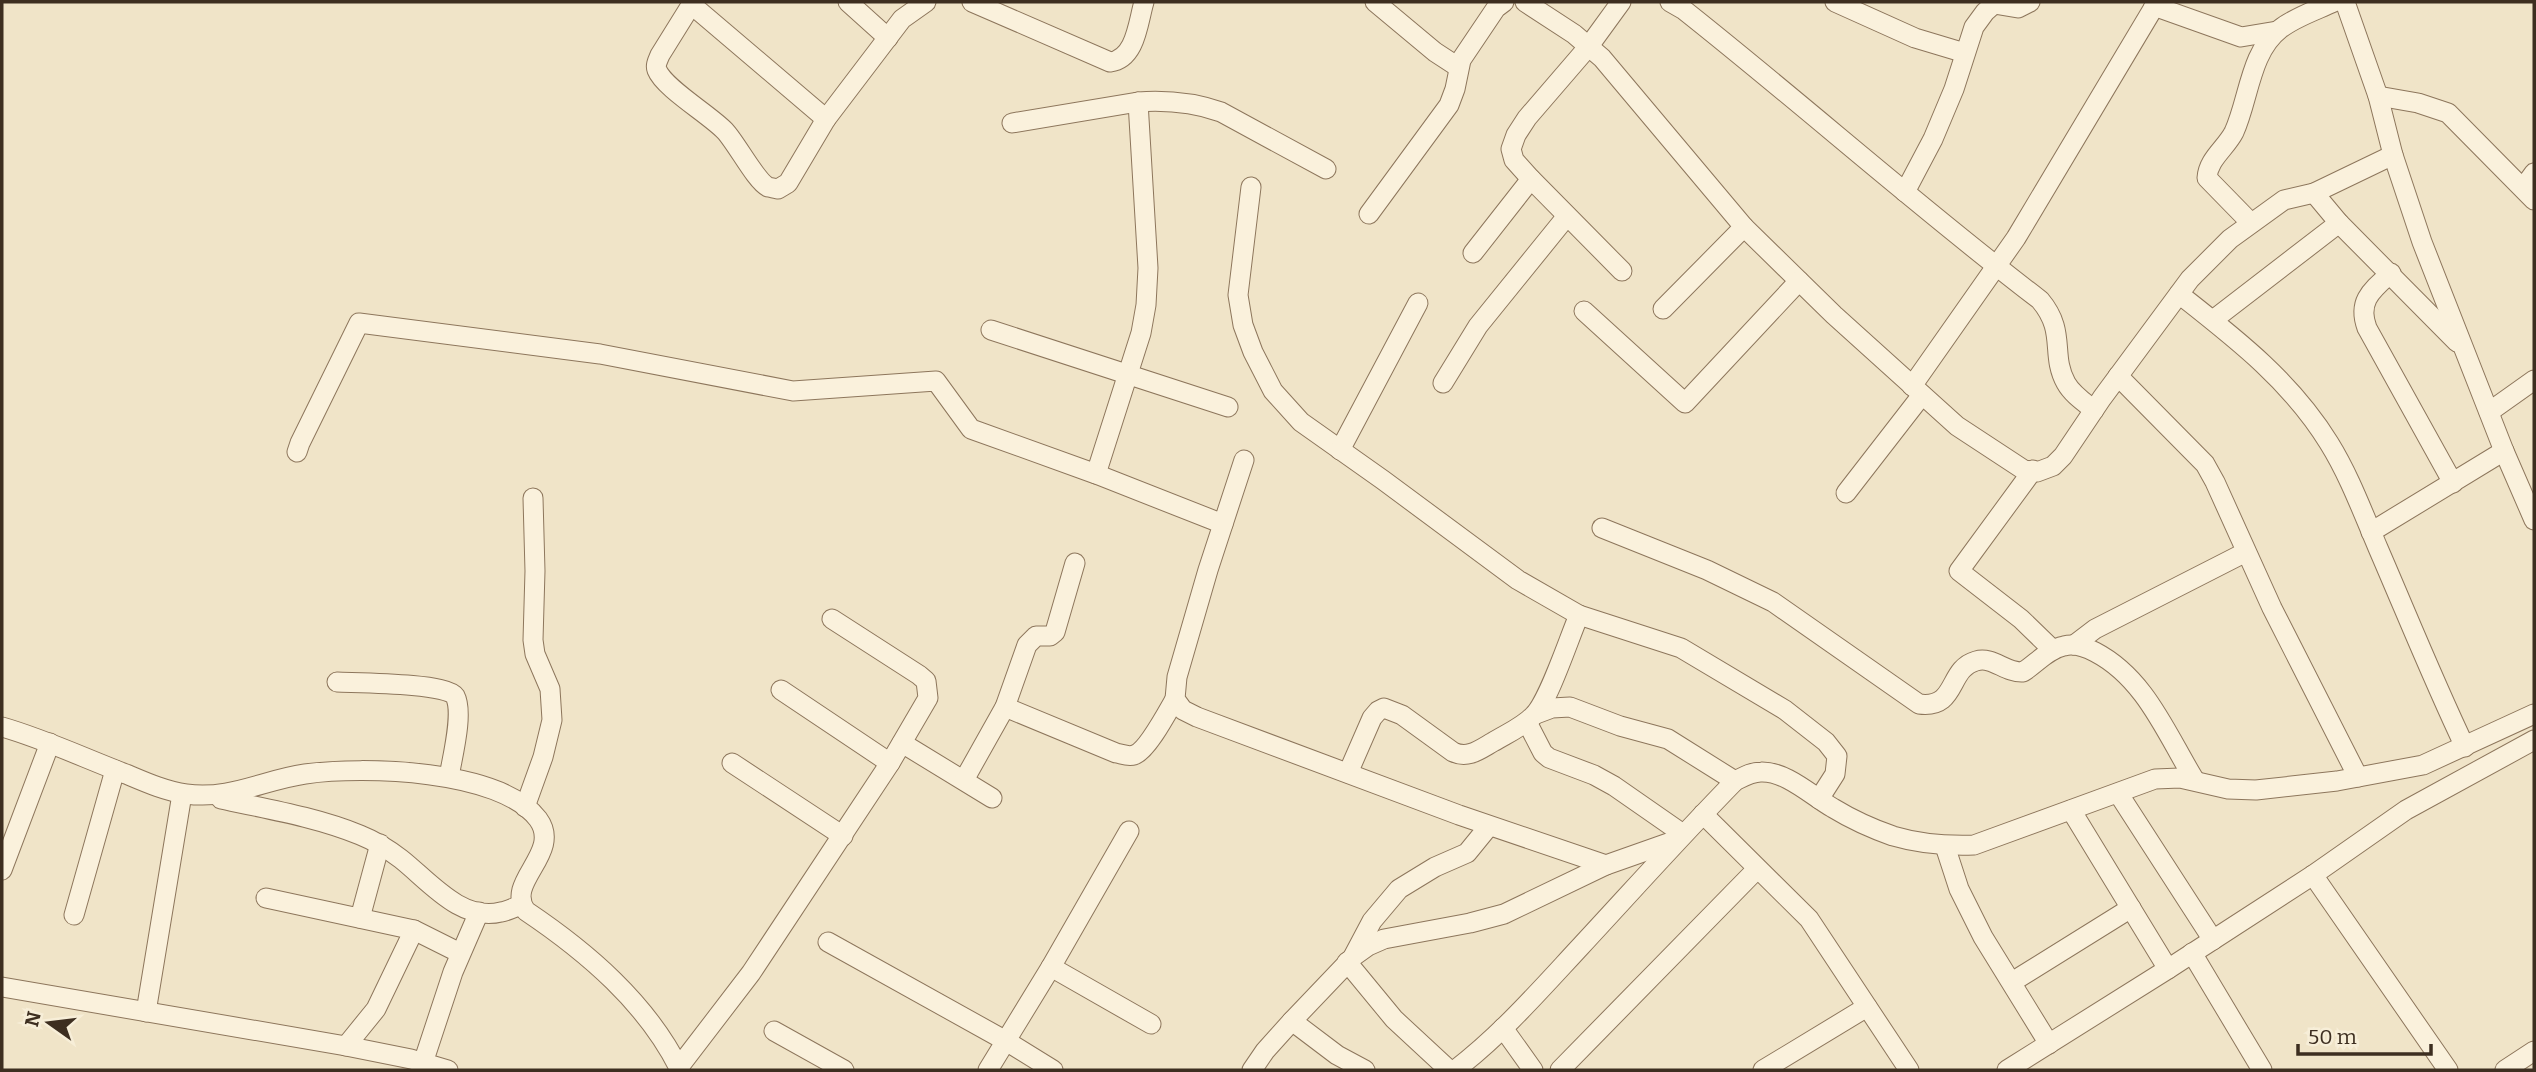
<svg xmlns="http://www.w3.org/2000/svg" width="2536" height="1072" viewBox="0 0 2536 1072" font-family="Bitter,serif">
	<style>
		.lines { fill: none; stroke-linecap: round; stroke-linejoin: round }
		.street-casing { stroke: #8d765c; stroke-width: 21 }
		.street { stroke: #faf1dc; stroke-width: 19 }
	</style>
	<rect width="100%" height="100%" fill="#f0e4c8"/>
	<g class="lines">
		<!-- street casing -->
		<g class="street-casing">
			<g id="street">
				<path d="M693 2 660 55C658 60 655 65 657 70 664 88 710 115 725 131 737 144 756 181 768 187 769 187 777 189 778 189L788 183 826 119 902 19 926 2"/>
				<polyline points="848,2 888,38"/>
				<path d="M972 2 1110 62C1136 59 1138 22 1144 2"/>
				<polyline points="1375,2 1435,52 1458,67"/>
				<polyline points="1525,2 1574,34 1602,58 1744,227 1834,315 1957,426 2024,470 2037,472 2053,466 2063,456 2102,398 2190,279 2230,239 2284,200 2314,193 2393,155"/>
				<polyline points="1621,2 1589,46 1527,118 1516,135 1511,149 1514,160 1531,179 1622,271"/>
				<path d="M1670 2 1684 10C1804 105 1918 207 2040 300 2067 332 2050 354 2066 383 2072 394 2084 402 2094 410"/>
				<polyline points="1835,2 1915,38 1965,53"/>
				<polyline points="2345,2 2378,96 2393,155 2422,242 2504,451 2534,520"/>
				<polyline points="692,5 826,119"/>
				<polyline points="2154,6 2241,37 2277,31"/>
				<polyline points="2378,96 2418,103 2448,113 2534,200"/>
				<path d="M1012 123 1138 102C1166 100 1195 103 1221 112L1326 169"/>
				<polyline points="1251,187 1238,295 1243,325 1253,352 1273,391 1301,422 1383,480 1518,580 1579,615 1681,648 1785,710 1826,742 1837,756 1835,774 1819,799"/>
				<polyline points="2523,188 2534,173"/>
				<polyline points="1905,192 1933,139 1954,89 1974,27 1985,12 1994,4 2018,8 2030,2"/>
				<polyline points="2314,193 2339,223 2457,342"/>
				<polyline points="1369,214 1449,105 1455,89 1461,60 1496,8 1504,2"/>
				<path d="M2251 223 2207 178C2208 159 2226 148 2234 132 2249 99 2250 52 2280 29 2295 17 2317 10 2334 2"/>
				<polyline points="1473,253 1531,179"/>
				<path d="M2391 273C2372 290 2357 301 2367 328L2453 483"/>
				<path d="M2179 294C2235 338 2291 381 2329 443 2349 475 2363 513 2378 548 2407 615 2434 682 2465 747"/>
				<polyline points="1663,309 1744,227"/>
				<polyline points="1584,311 1685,403 1799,281"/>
				<polyline points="2213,320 2339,223"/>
				<polyline points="991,330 1228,407"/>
				<polyline points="2118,376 2205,464 2215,482 2272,608 2358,777"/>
				<polyline points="1443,383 1478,326 1567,216"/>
				<polyline points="1912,386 2016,238 2157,2"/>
				<polyline points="2489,412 2534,380"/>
				<polyline points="1340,450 1418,303"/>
				<polyline points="297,452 300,443 359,323 600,354 793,391 936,381 971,429 1096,474 1223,524"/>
				<polyline points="1244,460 1208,570 1177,677 1175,699 1183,710 1197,717 1459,815 1606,865"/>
				<polyline points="2033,470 1959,571 2021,619 2053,650"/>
				<polyline points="1096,474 1141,333 1146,305 1148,268 1138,102"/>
				<polyline points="1846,493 1922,395"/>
				<path d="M1602 528 1707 570 1773 602 1919 704C1958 709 1947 669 1976 661 1993 656 2005 673 2023 672 2036 664 2048 649 2064 646 2075 643 2085 647 2095 652 2145 678 2166 733 2194 779"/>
				<polyline points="2371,532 2504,451"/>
				<polyline points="2074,645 2095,629 2246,552"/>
				<path d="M337 682C355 683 447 683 455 696 464 713 452 758 449 777"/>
				<polyline points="781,690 890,763"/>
				<path d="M1005 707 1116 753C1122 754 1128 757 1134 755 1147 751 1168 711 1175 699"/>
				<polyline points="1536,714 1552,708 1570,707 1620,726 1668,739 1735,781"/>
				<polyline points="1527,722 1543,753 1549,758 1594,775 1614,786 1683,834"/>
				<path d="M2 727C44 739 84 758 126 774 145 782 165 791 186 794 231 800 263 780 305 774 363 766 500 769 538 819 563 853 504 882 526 911 587 952 647 1003 680 1070"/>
				<polyline points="902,743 992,798"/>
				<polyline points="732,763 843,836"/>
				<path d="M1348 773 1372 718 1378 711 1384 708 1402 715 1453 752C1468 759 1479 750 1493 742 1506 734 1523 727 1534 715 1549 700 1569 638 1579 615"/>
				<polyline points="964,780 1005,707 1027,645 1036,636 1050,636 1055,632 1075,563"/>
				<polyline points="2118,793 2213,940"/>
				<path d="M221 799C267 809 316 817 360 835 375 841 388 849 401 859 429 881 461 922 501 912 508 911 515 907 521 905"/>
				<polyline points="525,807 543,757 552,720 550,689 535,654 533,640 535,571 533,498"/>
				<polyline points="2071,810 2168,969"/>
				<polyline points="1703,814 1809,919 1909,1070"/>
				<polyline points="1945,846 1959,889 1983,937 2049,1044"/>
				<polyline points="2,870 50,743"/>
				<polyline points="2313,875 2448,1070"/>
				<polyline points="266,898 414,930 460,953"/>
				<polyline points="74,915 115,770"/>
				<polyline points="360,918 380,844"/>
				<polyline points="828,942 1006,1041 1053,1070"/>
				<polyline points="2192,953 2262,1070"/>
				<polyline points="1354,955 1372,921 1399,889 1435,867 1467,853 1489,826"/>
				<polyline points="1347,962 1394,1019 1449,1070"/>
				<polyline points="1051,967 1151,1024"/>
				<polyline points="2012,982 2131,908"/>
				<polyline points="2,987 346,1046 411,1059 448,1070"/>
				<polyline points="146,1012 182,794"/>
				<polyline points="1292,1021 1337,1055 1365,1070"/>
				<polyline points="1503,1028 1533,1070"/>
				<polyline points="774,1031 844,1070"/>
				<polyline points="346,1046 376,1009 414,930"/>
				<polyline points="423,1063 453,972 479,912"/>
				<polyline points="679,1067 751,973 890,763 928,698 926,681 919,675 832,619"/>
				<polyline points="988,1070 1051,967 1129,831"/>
				<polyline points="1252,1070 1265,1051 1292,1021 1354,956 1368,946 1384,939 1470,923 1504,914 1606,865 1674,841"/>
				<path d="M1455 1070C1502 1034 1541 989 1581 946 1632 891 1682 835 1735 781 1743 777 1751 772 1761 772 1786 771 1812 796 1833 808 1851 819 1873 829 1893 836 1920 844 1946 846 1974 845L2155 779 2180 778 2228 789 2256 790 2337 781 2423 765 2534 714"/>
				<polyline points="1560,1070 1757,869"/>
				<polyline points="1763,1070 1867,1007"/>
				<polyline points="2007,1070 2168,969 2313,875 2406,810 2534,740"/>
				<polyline points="2505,1070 2534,1051"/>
			</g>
		</g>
		<!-- street -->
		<use href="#street" class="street"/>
	</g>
	<!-- border -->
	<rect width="2536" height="1072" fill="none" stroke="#3d2e20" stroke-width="7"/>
	<!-- north arrow -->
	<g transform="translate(49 1023) rotate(284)" stroke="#f7eed8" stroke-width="5" paint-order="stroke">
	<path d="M0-5L12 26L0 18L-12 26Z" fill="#3d2e20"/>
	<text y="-10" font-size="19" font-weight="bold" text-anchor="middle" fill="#3d2e20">N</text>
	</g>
	<!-- scale -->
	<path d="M2298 1044v10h133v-10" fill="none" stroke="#3d2e20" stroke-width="3.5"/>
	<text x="2308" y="1044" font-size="21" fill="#3d2e20" stroke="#f7eed8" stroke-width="5" paint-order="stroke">50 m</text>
</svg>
